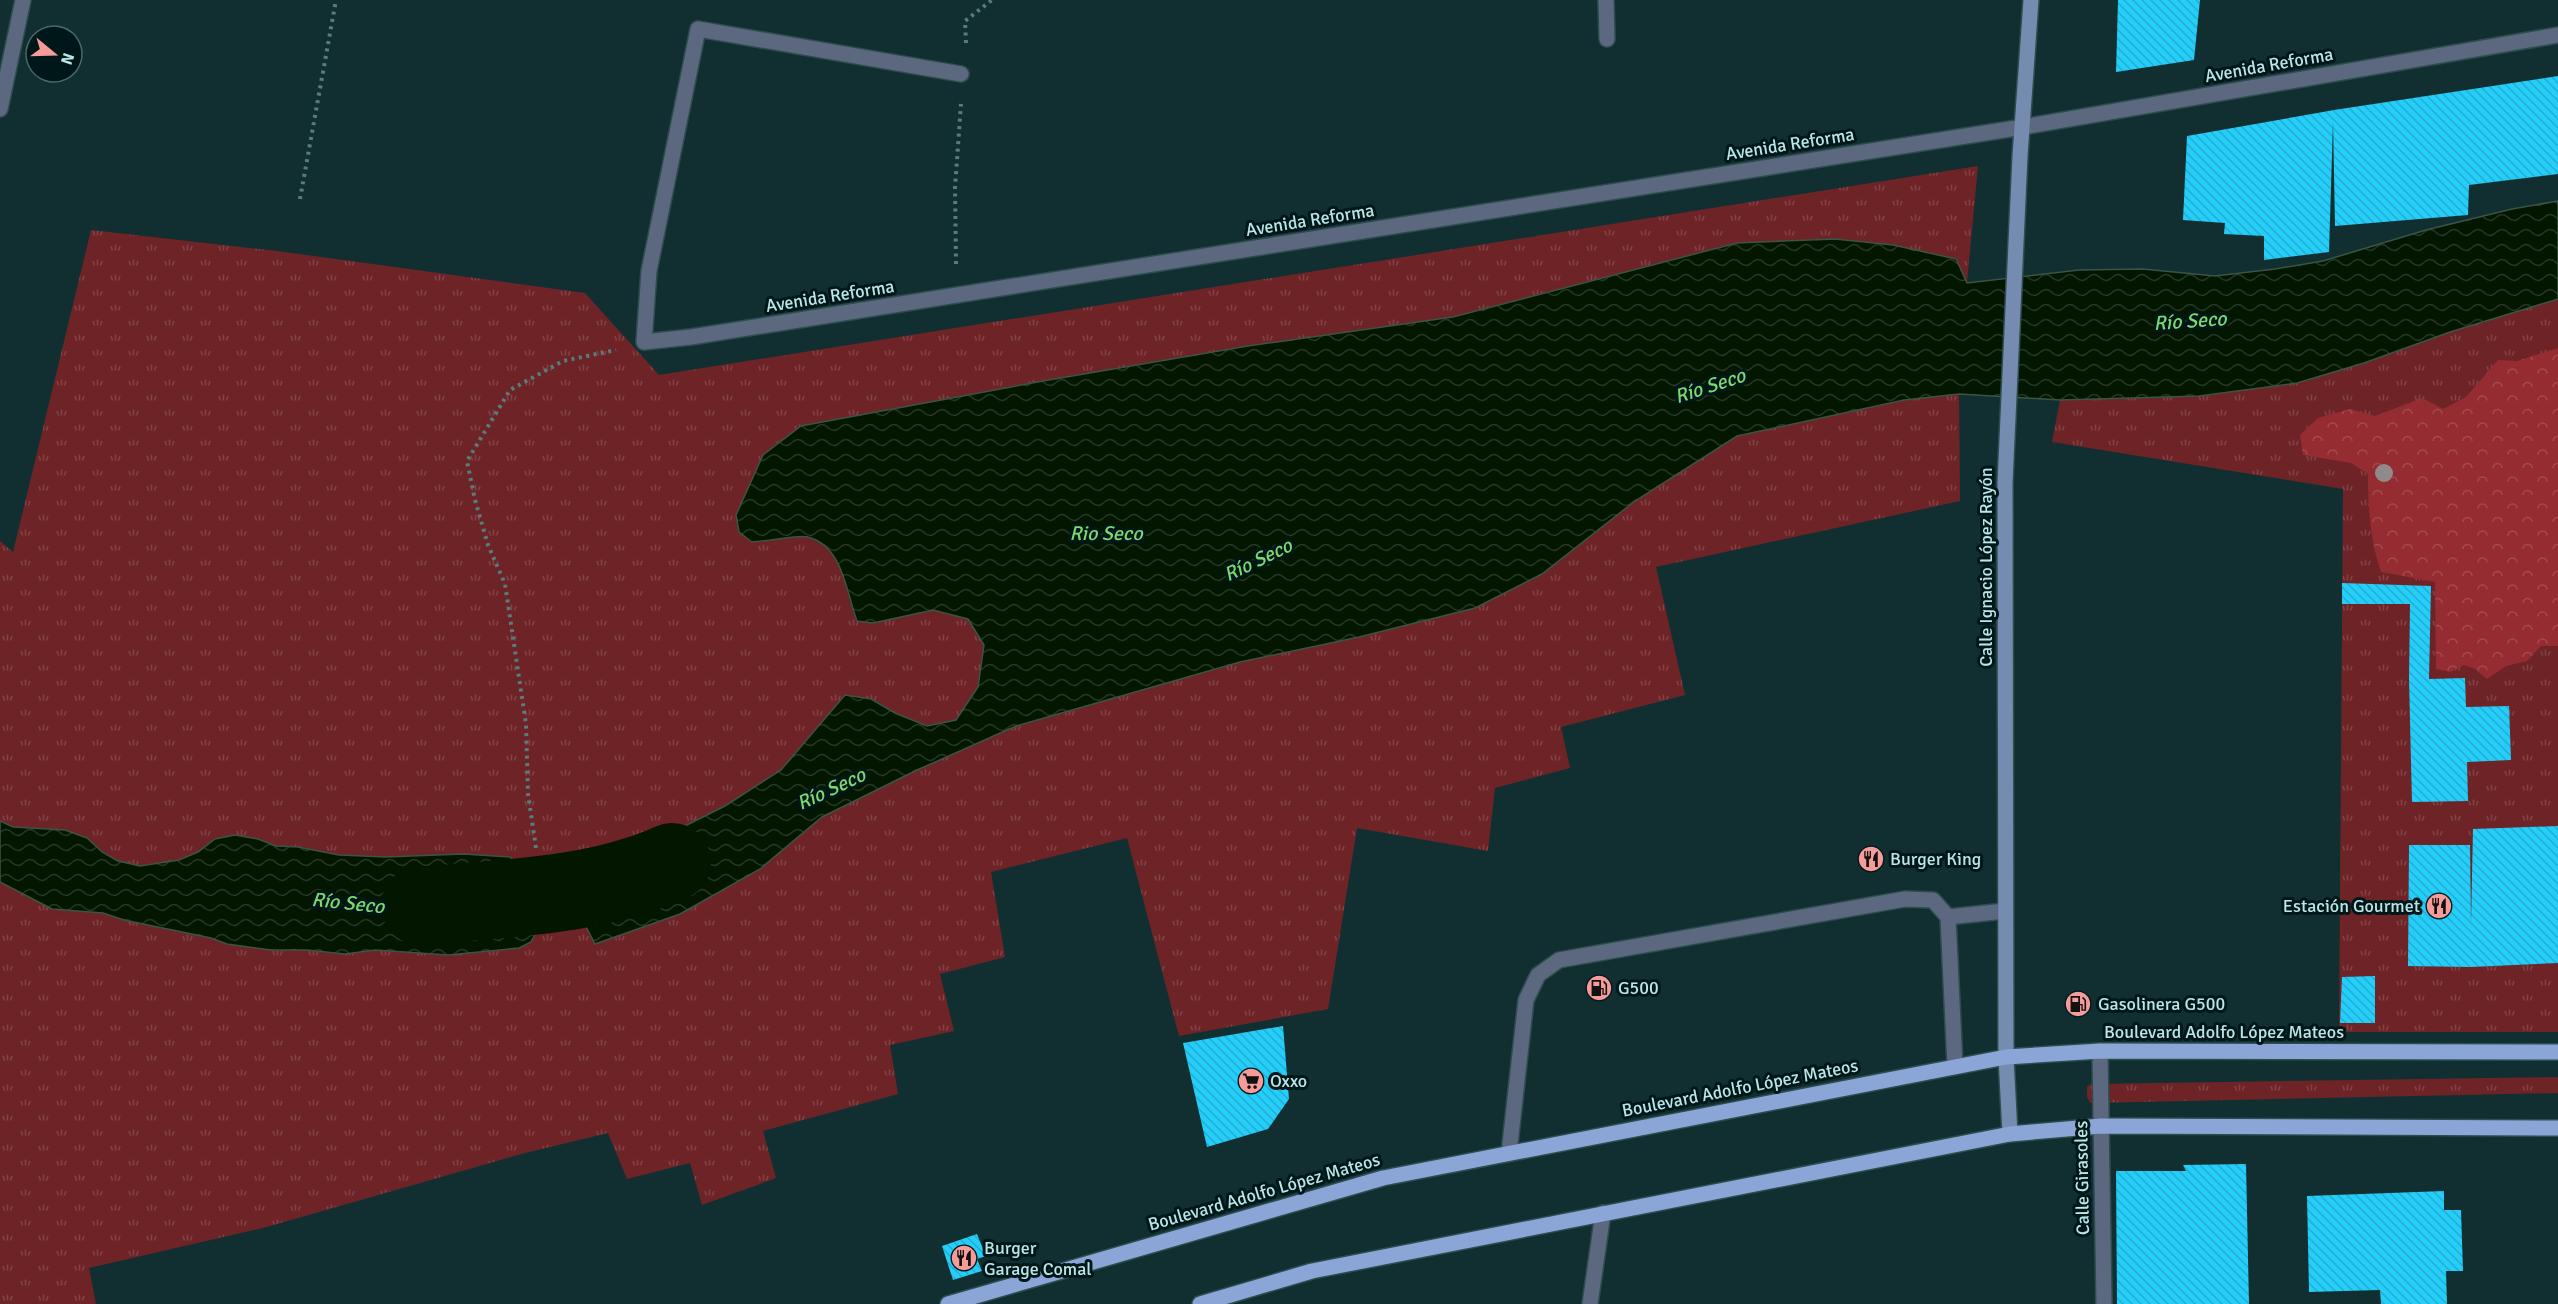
<svg xmlns="http://www.w3.org/2000/svg" width="2558" height="1304" viewBox="0 0 2558 1304" font-family="Signika,sans-serif">
	<style>
		.grass { fill: url(#grass-tufts) }
		.forest { fill: url(#forest-crowns) }
		.water { fill: url(#water-waves); stroke: #3a5446; stroke-width: 1.5 }
		.lines { fill: none; stroke-linecap: round; stroke-linejoin: round }
		.river { stroke: #021600; stroke-width: 78 }
		.building { fill: url(#building-back-hatch) }
		.service-casing { stroke: #2c4c4e; stroke-width: 18 }
		.minor-casing { stroke: #2c4c4e; stroke-width: 18 }
		.secondary-casing { stroke: #2c4c4e; stroke-width: 18 }
		.primary-casing { stroke: #2c4c4e; stroke-width: 18 }
		.path { stroke: #597c7e; stroke-width: 4; stroke-dasharray: 3 4.5; stroke-linecap: butt }
		.service { stroke: #5b687f; stroke-width: 15 }
		.minor { stroke: #5b687f; stroke-width: 15 }
		.secondary { stroke: #768bb0; stroke-width: 15 }
		.primary { stroke: #8ba6d6; stroke-width: 15 }
		.tree { fill: #8f8b8c }
		.labels { text-anchor: middle; dominant-baseline: central; stroke-width: 6; stroke-linejoin: round; paint-order: stroke }
		.street-label { font-size: 18px; fill: #bbe6e8; stroke: #001719 }
		.poi-label { font-size: 18px; fill: #bbe6e8; stroke: #001719; text-anchor: start }
		.water-label { font-size: 20px; font-style: italic; fill: #7cd96e; stroke: #001719 }
	</style>
	<defs>
		<pattern id="grass-tufts" width="24" height="20" patternUnits="userSpaceOnUse" patternTransform="scale(1.5)"><rect width="24" height="20" fill="#6e2327"/><path d="M3 7l-1-3M5 7V3M7 7l1-3M15 17l-1-3M17 17v-4M19 17l1-3" fill="none" stroke="#814346"/></pattern>
		<pattern id="forest-crowns" width="20" height="18" patternUnits="userSpaceOnUse" patternTransform="scale(1.5)"><rect width="20" height="18" fill="#952c32"/><path d="M2 6a3 3 0 1 1 6 0M12 15a3 3 0 1 1 6 0" fill="none" stroke="#a24b50"/></pattern>
		<pattern id="water-waves" width="16" height="10" patternUnits="userSpaceOnUse" patternTransform="scale(1.5)"><rect width="16" height="10" fill="#021600"/><path d="M0 5q4-4 8 0t8 0" fill="none" stroke="#253825"/></pattern>
		<pattern id="building-back-hatch" width="6" height="6" patternUnits="userSpaceOnUse" patternTransform="scale(1.5)"><rect width="6" height="6" fill="#23cefa"/><path d="M-1 5l2 2M0 0l6 6M5-1l2 2" fill="none" stroke="#28accd"/></pattern>
	</defs>
	<rect width="100%" height="100%" fill="#112f31"/>
	<!-- grass -->
	<g class="grass">
		<polygon points="1978,166 1967,283 1956,259 1893,245 1835,239 1737,243 1453,317 1248,346 1043,381 801,426 752,542 807,536 827,547 842,570 850,602 873,623 933,610 968,619 984,645 978,687 956,720 927,726 895,713 871,699 845,695 781,770 725,806 649,844 549,856 595,944 760,869 822,817 915,771 1016,726 1240,662 1359,637 1587,539 1635,501 1737,436 1904,400 1959,394 1960,501 1656,567 1685,695 1561,727 1570,768 1495,788 1488,851 1357,828 1328,1009 1179,1036 1127,838 991,872 1005,957 940,974 954,1031 890,1045 898,1094 763,1131 776,1178 702,1205 690,1163 627,1179 608,1133 525,1153 263,1228 89,1268 96,1304 0,1304 0,541 13,552 91,230 277,251 585,293 659,375"/>
		<polygon points="2558,299 2558,1032 2339,1032 2343,489 2052,442 2060,400 2199,396 2364,363 2450,332"/>
		<polygon points="2558,1077 2558,1093 2090,1103 2087,1097 2087,1087 2091,1084"/>
	</g>
	<!-- forest -->
	<path class="forest" d="M2558 348V646H2541L2527 661 2506 666 2487 679 2475 669 2464 665 2450 672 2436 669 2435 582 2381 572C2370 540 2368 507 2368 474L2351 463 2303 455 2300 435 2318 418 2350 409 2375 416 2422 398 2443 409 2466 397 2498 360 2517 361Z"/>
	<!-- water -->
	<g class="water">
		<path d="M2558 201V299L2450 332 2364 363 2297 383 2199 396 2060 400 1959 394 1904 400 1737 436 1635 501 1542 574 1475 608 1359 637 1240 662 1016 726 915 771 822 817 760 869 680 914 595 944 549 855 649 844 725 806 781 770 845 695 871 699 895 713 927 726 956 720 978 687 984 645 968 619 933 610 873 623 857 621C846 592 843 546 808 537 800 534 764 542 752 542L739 532 736 515 763 455 801 426 1043 381 1248 346 1453 317 1737 243 1835 239 1893 245 1956 259 1967 283 2079 270 2143 269 2215 276 2275 269 2323 261 2426 230 2512 209Z"/>
		<polygon points="0,821 13,827 65,830 87,838 102,852 118,861 140,866 179,860 198,852 215,839 235,835 258,839 276,846 298,847 339,855 386,857 463,854 510,857 520,867 536,920 536,932 531,942 519,948 448,955 375,950 345,954 307,950 271,950 227,944 211,938 124,920 103,913 52,909 0,882"/>
	</g>
	<g class="lines">
		<!-- river -->
		<path class="river" d="M420 906C504 898 594 897 672 862"/>
	</g>
	<!-- building -->
	<g class="building">
		<polygon points="2118,0 2200,0 2194,60 2116,72"/>
		<polygon points="2558,76 2558,174 2469,185 2468,215 2335,226 2333,122 2329,252 2264,260 2264,236 2224,234 2225,223 2183,220 2187,136 2334,110"/>
		<polygon points="2342,583 2431,586 2429,679 2465,678 2466,707 2509,706 2511,760 2467,762 2468,801 2412,802 2409,679 2410,604 2342,604"/>
		<polygon points="2558,826 2558,963 2471,967 2408,966 2409,845 2470,845 2471,923 2473,829"/>
		<polygon points="2375,976 2375,1023 2340,1023 2342,977"/>
		<polygon points="1283,1026 1289,1099 1268,1129 1207,1147 1183,1043"/>
		<polygon points="2246,1164 2249,1304 2117,1304 2116,1171 2186,1171 2183,1165"/>
		<polygon points="2444,1191 2444,1210 2461,1210 2463,1271 2446,1271 2447,1304 2381,1304 2380,1290 2309,1292 2307,1196"/>
		<polygon points="977,1234 986,1256 977,1259 982,1271 953,1280 942,1246"/>
	</g>
	<g class="lines">
		<!-- service casing -->
		<g class="service-casing">
			<g id="service">
				<polyline points="1606,0 1607,39"/>
				<polyline points="0,109 23,0"/>
				<polyline points="1948,917 2005,911"/>
				<polyline points="1509,1153 1526,1000 1538,975 1559,960 1905,899 1933,900 1948,917 1955,1066"/>
			</g>
		</g>
		<!-- minor casing -->
		<g class="minor-casing">
			<g id="minor">
				<polyline points="961,74 698,29 649,271 644,342 691,337 2023,127 2558,35"/>
				<polyline points="2100,1051 2104,1304"/>
				<polyline points="1590,1304 1603,1213"/>
			</g>
		</g>
		<!-- secondary casing -->
		<g class="secondary-casing">
			<polyline id="secondary" points="2010,1134 2006,1057 2005,483 2020,156 2031,0"/>
		</g>
		<!-- primary casing -->
		<g class="primary-casing">
			<g id="primary">
				<polyline points="948,1304 1383,1178 2006,1057 2100,1051 2558,1052"/>
				<polyline points="1200,1304 1312,1271 2010,1134 2101,1126 2558,1128"/>
			</g>
		</g>
		<!-- path -->
		<g class="path">
			<polyline points="966,43 965,21 992,0"/>
			<polyline points="300,199 336,0"/>
			<polyline points="956,264 955,188 961,104"/>
			<polyline points="536,848 528,794 526,724 505,584 488,545 475,500 467,461 510,390 563,361 616,350"/>
		</g>
		<!-- service -->
		<use href="#service" class="service"/>
		<!-- minor -->
		<use href="#minor" class="minor"/>
		<!-- secondary -->
		<use href="#secondary" class="secondary"/>
		<!-- primary -->
		<use href="#primary" class="primary"/>
	</g>
	<!-- trees -->
	<circle class="tree" cx="2384" cy="473" r="9"/>
	<!-- icons -->
	<defs>
		<g id="restaurant-disc" transform="scale(1.35)"><circle r="9.5" fill="#f59b99" stroke="#001719"/><path d="M-5-6h1v4h1v-4h1v4h1v-4h1v5L-1.5 .5V6h-2V.5L-5-1ZM5-6V6H3V1.5H1.5Q1.5-4 5-6Z" fill="#111"/></g>
		<g id="fuel-disc" transform="scale(1.35)"><circle r="9.5" fill="#f59b99" stroke="#001719"/><path d="M-5.5-6h7V0h2V4h1.3V-2.5L3-4.5l.8-.8L6-3V5H2.5V1h-1V6h-7ZM-4.2-4.7v3.2H.2V-4.7Z" fill="#111"/></g>
		<g id="supermarket-disc" transform="scale(1.35)"><circle r="9.5" fill="#f59b99" stroke="#001719"/><path d="M-6-5.5h2.5l.6 2H6L4.5 2H-2.5L-4.4-4H-6ZM-1.5 3.2a1.3 1.3 0 1 0 .1 0ZM3 3.2a1.3 1.3 0 1 0 .1 0Z" fill="#111"/></g>
	</defs>
	<g fill-rule="evenodd">
		<use href="#restaurant-disc" x="1871" y="859"/>
		<use href="#restaurant-disc" x="2439" y="906"/>
		<use href="#fuel-disc" x="1599" y="988"/>
		<use href="#fuel-disc" x="2078" y="1004"/>
		<use href="#supermarket-disc" x="1251" y="1081"/>
		<use href="#restaurant-disc" x="964" y="1258"/>
	</g>
	<g class="labels">
		<!-- street labels -->
		<g class="street-label">
			<text transform="translate(2269 65) rotate(-10)">Avenida Reforma</text>
			<text transform="translate(1790 144) rotate(-9)">Avenida Reforma</text>
			<text transform="translate(1310 220) rotate(-9)">Avenida Reforma</text>
			<text transform="translate(830 296) rotate(-9)">Avenida Reforma</text>
			<text transform="translate(1986 567) rotate(-90)">Calle Ignacio López Rayón</text>
			<text x="2224" y="1032">Boulevard Adolfo López Mateos</text>
			<text transform="translate(1740 1088) rotate(-11)">Boulevard Adolfo López Mateos</text>
			<text transform="translate(2082 1178) rotate(-91)">Calle Girasoles</text>
			<text transform="translate(1264 1192) rotate(-16)">Boulevard Adolfo López Mateos</text>
		</g>
		<!-- poi labels -->
		<g class="poi-label">
			<text x="1890" y="859">Burger King</text>
			<text x="2420" y="906" text-anchor="end">Estación Gourmet</text>
			<text x="1618" y="988">G500</text>
			<text x="2098" y="1004">Gasolinera G500</text>
			<text x="1270" y="1081">Oxxo</text>
			<text x="984" y="1248">Burger<tspan x="984" dy="21">Garage Comal</tspan></text>
		</g>
		<!-- water labels -->
		<g class="water-label">
			<text transform="translate(2190 321) rotate(-4)">Río Seco</text>
			<text transform="translate(1710 386) rotate(-18)">Río Seco</text>
			<text x="1106" y="533">Rio Seco</text>
			<text transform="translate(1258 560) rotate(-26)">Río Seco</text>
			<text transform="translate(831 789) rotate(-25)">Río Seco</text>
			<text transform="translate(348 903) rotate(6)">Río Seco</text>
		</g>
	</g>
	<!-- north arrow -->
	<g transform="translate(54 54) rotate(109)"><circle r="28" fill="#001719" stroke="#4b6a6c" stroke-width="1.5"/>
	<path d="M0-4.5L10 22L0 15L-10 22Z" fill="#f59b99"/>
	<text y="-9" font-size="16" font-weight="bold" text-anchor="middle" fill="#bbe6e8">N</text>
	</g>
</svg>
